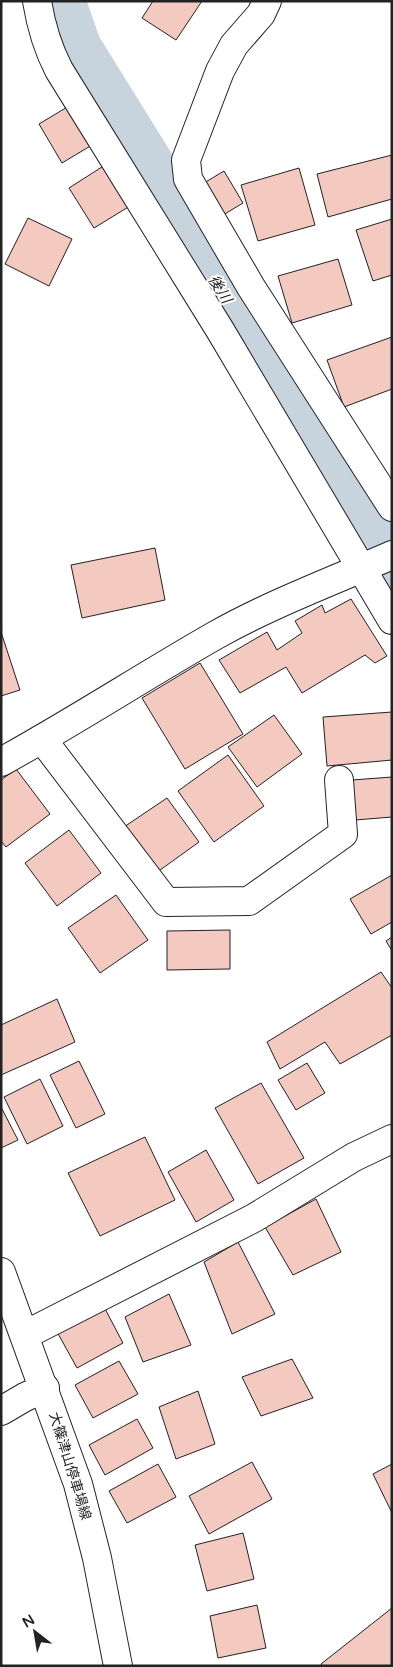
<svg xmlns="http://www.w3.org/2000/svg" width="393" height="1667" viewBox="0 0 393 1667" font-family="'Varela Round','Noto Sans JP',sans-serif">
	<style>
		.lines { fill: none; stroke-linecap: round; stroke-linejoin: round }
		.river { stroke: #c7d3dd; stroke-width: 62 }
		.building { fill: #f3c9c0; stroke: #222 }
		.minor-casing { stroke: #222; stroke-width: 30 }
		.secondary-casing { stroke: #222; stroke-width: 30 }
		.minor { stroke: #fff; stroke-width: 28 }
		.secondary { stroke: #fff; stroke-width: 28 }
		.labels { text-anchor: middle; dominant-baseline: central; stroke-width: 4; stroke-linejoin: round; paint-order: stroke }
		.street-label { font-size: 14px; fill: #222; stroke: #fff }
		.water-label { font-size: 15px; font-style: italic; fill: #222; stroke: #fff }
	</style>
	<rect width="100%" height="100%" fill="#fff"/>
	<g class="lines">
		<!-- river -->
		<polyline class="river" points="54,1 71,50 287,398 392,575"/>
	</g>
	<!-- building -->
	<g class="building">
		<polygon points="153,1 202,1 176,40 142,18"/>
		<polygon points="69,106 92,145 62,163 39,124"/>
		<polygon points="392,155 392,199 328,217 317,174"/>
		<polygon points="105,165 130,206 94,228 69,188"/>
		<polygon points="299,168 315,225 258,241 241,185"/>
		<polygon points="224,171 243,203 223,215 204,183"/>
		<polygon points="28,218 72,239 49,286 5,264"/>
		<polygon points="392,219 392,275 373,281 356,230"/>
		<polygon points="338,259 352,305 292,323 278,276"/>
		<polygon points="392,337 392,389 344,407 327,360"/>
		<polygon points="155,548 165,600 82,618 71,565"/>
		<polygon points="351,599 387,656 375,663 365,655 302,693 286,667 240,693 219,660 267,632 277,650 302,633 295,621 322,605 325,613"/>
		<polygon points="1,632 20,690 1,696"/>
		<polygon points="200,663 243,734 185,769 142,698"/>
		<polygon points="392,712 392,760 327,766 323,717"/>
		<polygon points="274,715 302,754 257,787 228,747"/>
		<polygon points="228,755 264,806 214,842 178,791"/>
		<polygon points="16,769 50,814 6,847 1,841 1,780"/>
		<polygon points="392,777 392,817 355,820 352,780"/>
		<polygon points="167,798 199,842 156,873 124,827"/>
		<polygon points="69,830 101,873 57,906 25,863"/>
		<polygon points="392,875 392,922 371,934 350,899"/>
		<polygon points="116,895 148,940 100,973 68,928"/>
		<polygon points="230,930 230,969 167,970 167,931"/>
		<polygon points="392,937 392,951 386,941"/>
		<polygon points="381,972 392,988 392,1035 340,1064 325,1042 280,1069 267,1042"/>
		<polygon points="57,999 75,1042 1,1075 1,1025"/>
		<polygon points="79,1061 105,1114 76,1128 50,1075"/>
		<polygon points="307,1063 325,1093 296,1110 278,1080"/>
		<polygon points="40,1079 63,1126 27,1144 4,1097"/>
		<polygon points="261,1083 304,1158 258,1184 215,1108"/>
		<polygon points="1,1107 18,1140 1,1148"/>
		<polygon points="145,1137 175,1200 100,1236 68,1173"/>
		<polygon points="206,1150 234,1200 196,1222 168,1172"/>
		<polygon points="316,1199 341,1252 293,1275 265,1227"/>
		<polygon points="238,1242 275,1314 232,1334 204,1262"/>
		<polygon points="169,1294 191,1345 143,1362 125,1317"/>
		<polygon points="103,1305 123,1343 77,1368 56,1330"/>
		<polygon points="292,1359 313,1398 261,1416 242,1377"/>
		<polygon points="119,1361 138,1394 93,1418 75,1385"/>
		<polygon points="198,1391 215,1444 176,1459 159,1407"/>
		<polygon points="137,1419 153,1448 105,1475 89,1445"/>
		<polygon points="252,1462 272,1499 209,1534 189,1496"/>
		<polygon points="158,1464 176,1497 127,1523 109,1491"/>
		<polygon points="392,1464 392,1513 373,1474"/>
		<polygon points="243,1533 254,1579 207,1591 195,1545"/>
		<polygon points="257,1605 266,1648 218,1658 210,1616"/>
		<polygon points="392,1608 392,1666 322,1666 321,1664"/>
	</g>
	<g class="lines">
		<!-- minor casing -->
		<g class="minor-casing">
			<g id="minor">
				<path d="M37 1C41 26 47 47 59 70L220 330 392 620"/>
				<polyline points="267,1 261,14 234,45 220,71 186,160 188,179 251,287 392,507"/>
				<polyline points="42,739 166,902 249,901 343,834 339,780"/>
				<path d="M1 762C74 722 144 676 216 635 273 603 333 581 392 555"/>
				<polyline points="25,1335 254,1218 354,1157 392,1139"/>
				<polyline points="1,1411 25,1397 45,1388"/>
			</g>
		</g>
		<!-- secondary casing -->
		<g class="secondary-casing">
			<polyline id="secondary" points="1,1272 78,1484 97,1558 118,1666"/>
		</g>
		<!-- minor -->
		<use href="#minor" class="minor"/>
		<!-- secondary -->
		<use href="#secondary" class="secondary"/>
	</g>
	<g class="labels">
		<!-- street labels -->
		<g class="street-label">
			<text transform="translate(70 1466) rotate(73)">大篠津山停車場線</text>
		</g>
		<!-- water labels -->
		<g class="water-label">
			<text transform="translate(220 289) rotate(58)">後川</text>
		</g>
	</g>
	<!-- border -->
	<rect width="393" height="1667" fill="none" stroke="#222222" stroke-width="5"/>
	<!-- north arrow -->
	<g transform="translate(35 1632) rotate(329)" stroke="#ffffff" stroke-width="4" paint-order="stroke">
	<path d="M0-4L9 19L0 12L-9 19Z" fill="#222222"/>
	<text y="-8" font-size="14" font-weight="bold" text-anchor="middle" fill="#222222">N</text>
	</g>
</svg>
